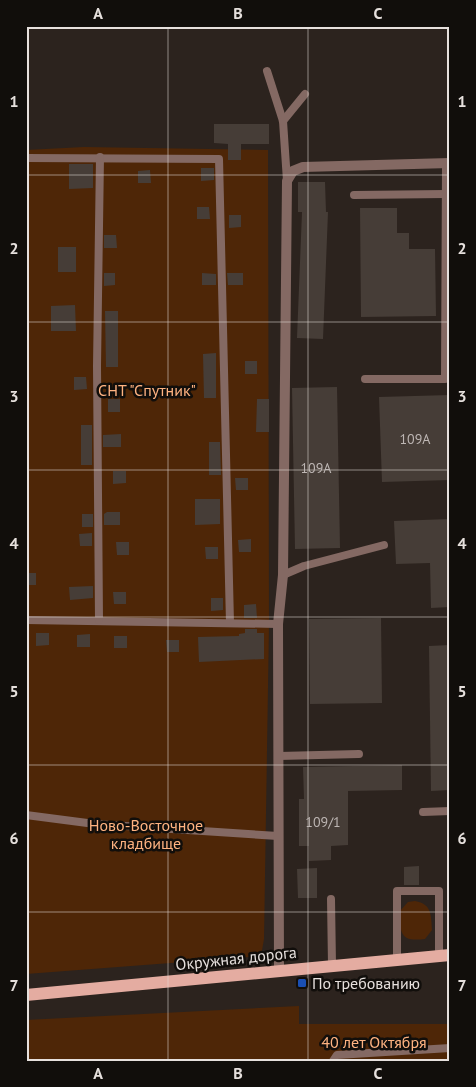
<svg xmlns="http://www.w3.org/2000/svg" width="476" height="1087" viewBox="0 0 476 1087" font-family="'PT Sans',sans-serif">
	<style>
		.green { fill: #4e2607 }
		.building { fill: #463d37 }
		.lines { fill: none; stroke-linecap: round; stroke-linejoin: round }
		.lane { stroke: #846963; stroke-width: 8 }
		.street { stroke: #846963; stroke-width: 10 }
		.primary { stroke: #e4aca1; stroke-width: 12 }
		.grid { fill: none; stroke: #e6e0dd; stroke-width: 1; stroke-opacity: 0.55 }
		.transit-dot { fill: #1a4fb4; stroke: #110e0b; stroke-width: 2 }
		.labels { text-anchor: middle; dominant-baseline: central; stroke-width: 5; stroke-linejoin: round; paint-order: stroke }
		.number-label { font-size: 14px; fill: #beb7b4 }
		.park-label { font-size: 16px; fill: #ffb381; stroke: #110e0b }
		.street-label { font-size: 16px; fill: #e6e0dd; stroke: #110e0b }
		.poi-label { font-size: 16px; fill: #e6e0dd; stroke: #110e0b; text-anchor: start }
		.neatline { fill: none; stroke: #e6e0dd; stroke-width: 2 }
		.grid-label { font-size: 16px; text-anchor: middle; font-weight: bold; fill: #e6e0dd }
	</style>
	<rect width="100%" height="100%" fill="#2c231e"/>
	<!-- green -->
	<g class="green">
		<polygon points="84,147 268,150 269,624 264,939 261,956 26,974 26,150"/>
		<path d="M415 901C432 904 431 915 432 930L425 939C400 942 401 934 399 912L408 902Z"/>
		<polygon points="299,1006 299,1024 450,1024 450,1061 26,1061 26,1020"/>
	</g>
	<!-- building -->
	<g class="building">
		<polygon points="214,124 269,124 269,144 241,144 241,160 228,160 228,144 214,143"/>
		<polygon points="69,164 93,164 93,188 69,189"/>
		<polygon points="201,168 214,168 214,180 201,181"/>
		<polygon points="150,170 151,183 138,183 138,171"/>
		<polygon points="298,182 325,182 326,212 328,212 323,339 297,338 302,212 298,212"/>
		<polygon points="197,207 209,207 210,219 197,219"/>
		<polygon points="360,208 397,208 397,233 409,233 409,249 435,249 436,316 361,317"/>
		<polygon points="229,215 241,215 241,227 229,228"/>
		<polygon points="104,235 116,235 117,248 104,248"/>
		<rect x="58" y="247" width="18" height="25"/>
		<polygon points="104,273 115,273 115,285 104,286"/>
		<polygon points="202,273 216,274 216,285 202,285"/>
		<polygon points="227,273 243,273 243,285 228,285"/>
		<polygon points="75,305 76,331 51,331 51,306"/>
		<polygon points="105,311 118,311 118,367 106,367"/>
		<polygon points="216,353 216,398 204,398 203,354"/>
		<rect x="245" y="361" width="12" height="13"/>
		<polygon points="74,377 86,377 87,389 74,390"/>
		<polygon points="337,387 340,548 295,549 292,388"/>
		<polygon points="450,395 450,480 382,482 379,397"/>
		<rect x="108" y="399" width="12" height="13"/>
		<polygon points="257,399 269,399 269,432 256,432"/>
		<rect x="81" y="425" width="11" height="40"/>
		<polygon points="121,434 121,447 103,447 103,435"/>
		<polygon points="209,442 220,442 221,475 209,475"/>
		<polygon points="113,471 126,471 126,483 113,484"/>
		<polygon points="235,478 248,478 248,490 236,490"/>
		<polygon points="195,499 220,499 220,524 195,525"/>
		<polygon points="107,512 120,512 120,525 104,525 104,514"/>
		<rect x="82" y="514" width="11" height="13"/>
		<polygon points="450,519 450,607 431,608 430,563 396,564 394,521"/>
		<polygon points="92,533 92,546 80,546 79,534"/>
		<polygon points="251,539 251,552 239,552 238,540"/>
		<polygon points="116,542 129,542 129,555 117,555"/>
		<polygon points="205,547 218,547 218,559 206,559"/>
		<rect x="26" y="573" width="10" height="12"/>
		<polygon points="93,586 93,598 70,600 69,587"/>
		<polygon points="113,592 126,592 126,604 114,604"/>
		<polygon points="211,598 223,598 223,610 211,611"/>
		<polygon points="256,604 257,618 244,618 244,605"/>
		<polygon points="381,618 382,703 310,704 309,619"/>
		<polygon points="245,629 257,629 257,633 264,633 264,659 199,662 198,637 239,636 239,634 245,633"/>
		<polygon points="36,633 49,633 49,645 36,646"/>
		<polygon points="90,634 90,647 77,647 77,635"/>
		<rect x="114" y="636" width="13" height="12"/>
		<polygon points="166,640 179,640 179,652 167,652"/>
		<polygon points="450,645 450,790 431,791 429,646"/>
		<polygon points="402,765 402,790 348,791 348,845 331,846 331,860 309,861 309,846 299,846 299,799 304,799 303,767"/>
		<polygon points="419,866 419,885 404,885 404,867"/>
		<polygon points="317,868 317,898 298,898 297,869"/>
	</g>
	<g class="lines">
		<!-- lane -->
		<g class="lane">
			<polyline points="267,71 283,121 287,181"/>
			<polyline points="283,121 305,94"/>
			<polyline points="26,158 219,159 230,623"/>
			<polyline points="354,195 446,194"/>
			<polyline points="365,379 445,379 446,163"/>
			<polyline points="283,575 304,566 384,545"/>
			<polyline points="26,620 278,624"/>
			<polyline points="99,620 97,366 100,157"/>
			<polyline points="279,756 359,754"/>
			<polyline points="423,812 450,811"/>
			<polyline points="26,815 95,824 278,836"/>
			<polyline points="331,899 332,965"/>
			<polyline points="397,959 397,891 439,891 439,956"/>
			<polyline points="333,1061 337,1055 450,1048"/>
		</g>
		<!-- street -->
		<polyline class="street" points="279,970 278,624 283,575 287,181 293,171 303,167 450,163"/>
		<!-- primary -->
		<polyline class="primary" points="26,995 450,955"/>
	</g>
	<!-- grid -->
	<path class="grid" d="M168 26V1061M308 26V1061M26 175H450M26 322H450M26 470H450M26 617H450M26 765H450M26 912H450"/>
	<!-- markers -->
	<rect class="transit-dot" x="297" y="978" width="10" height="10" rx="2.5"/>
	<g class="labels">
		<!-- number labels -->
		<g class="number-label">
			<text x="415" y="439">109А</text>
			<text x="316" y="468">109А</text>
			<text x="323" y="822">109/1</text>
		</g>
		<!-- park labels -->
		<g class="park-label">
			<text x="147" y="390">СНТ "Спутник"</text>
			<text x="146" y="825">Ново-Восточное<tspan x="146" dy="18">кладбище</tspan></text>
			<text x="374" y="1042">40 лет Октября</text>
		</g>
		<!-- street labels -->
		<g class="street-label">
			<text transform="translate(236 958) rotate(-6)">Окружная дорога</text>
		</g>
		<!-- poi labels -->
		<g class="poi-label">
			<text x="312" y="983">По требованию</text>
		</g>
	</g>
	<!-- border -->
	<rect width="476" height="1087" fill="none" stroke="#110e0b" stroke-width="55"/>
	<rect x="28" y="28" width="420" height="1032" class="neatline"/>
	<g class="grid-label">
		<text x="98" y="19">A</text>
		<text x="238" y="19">B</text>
		<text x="378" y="19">C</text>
		<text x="14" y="107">1</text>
		<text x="462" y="107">1</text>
		<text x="14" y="254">2</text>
		<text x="462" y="254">2</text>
		<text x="14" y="402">3</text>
		<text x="462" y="402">3</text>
		<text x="14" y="549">4</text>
		<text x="462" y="549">4</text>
		<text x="14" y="697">5</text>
		<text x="462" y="697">5</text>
		<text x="14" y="844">6</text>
		<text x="462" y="844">6</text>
		<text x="14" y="991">7</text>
		<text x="462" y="991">7</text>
		<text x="98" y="1079">A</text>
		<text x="238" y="1079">B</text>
		<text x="378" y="1079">C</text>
	</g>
</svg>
